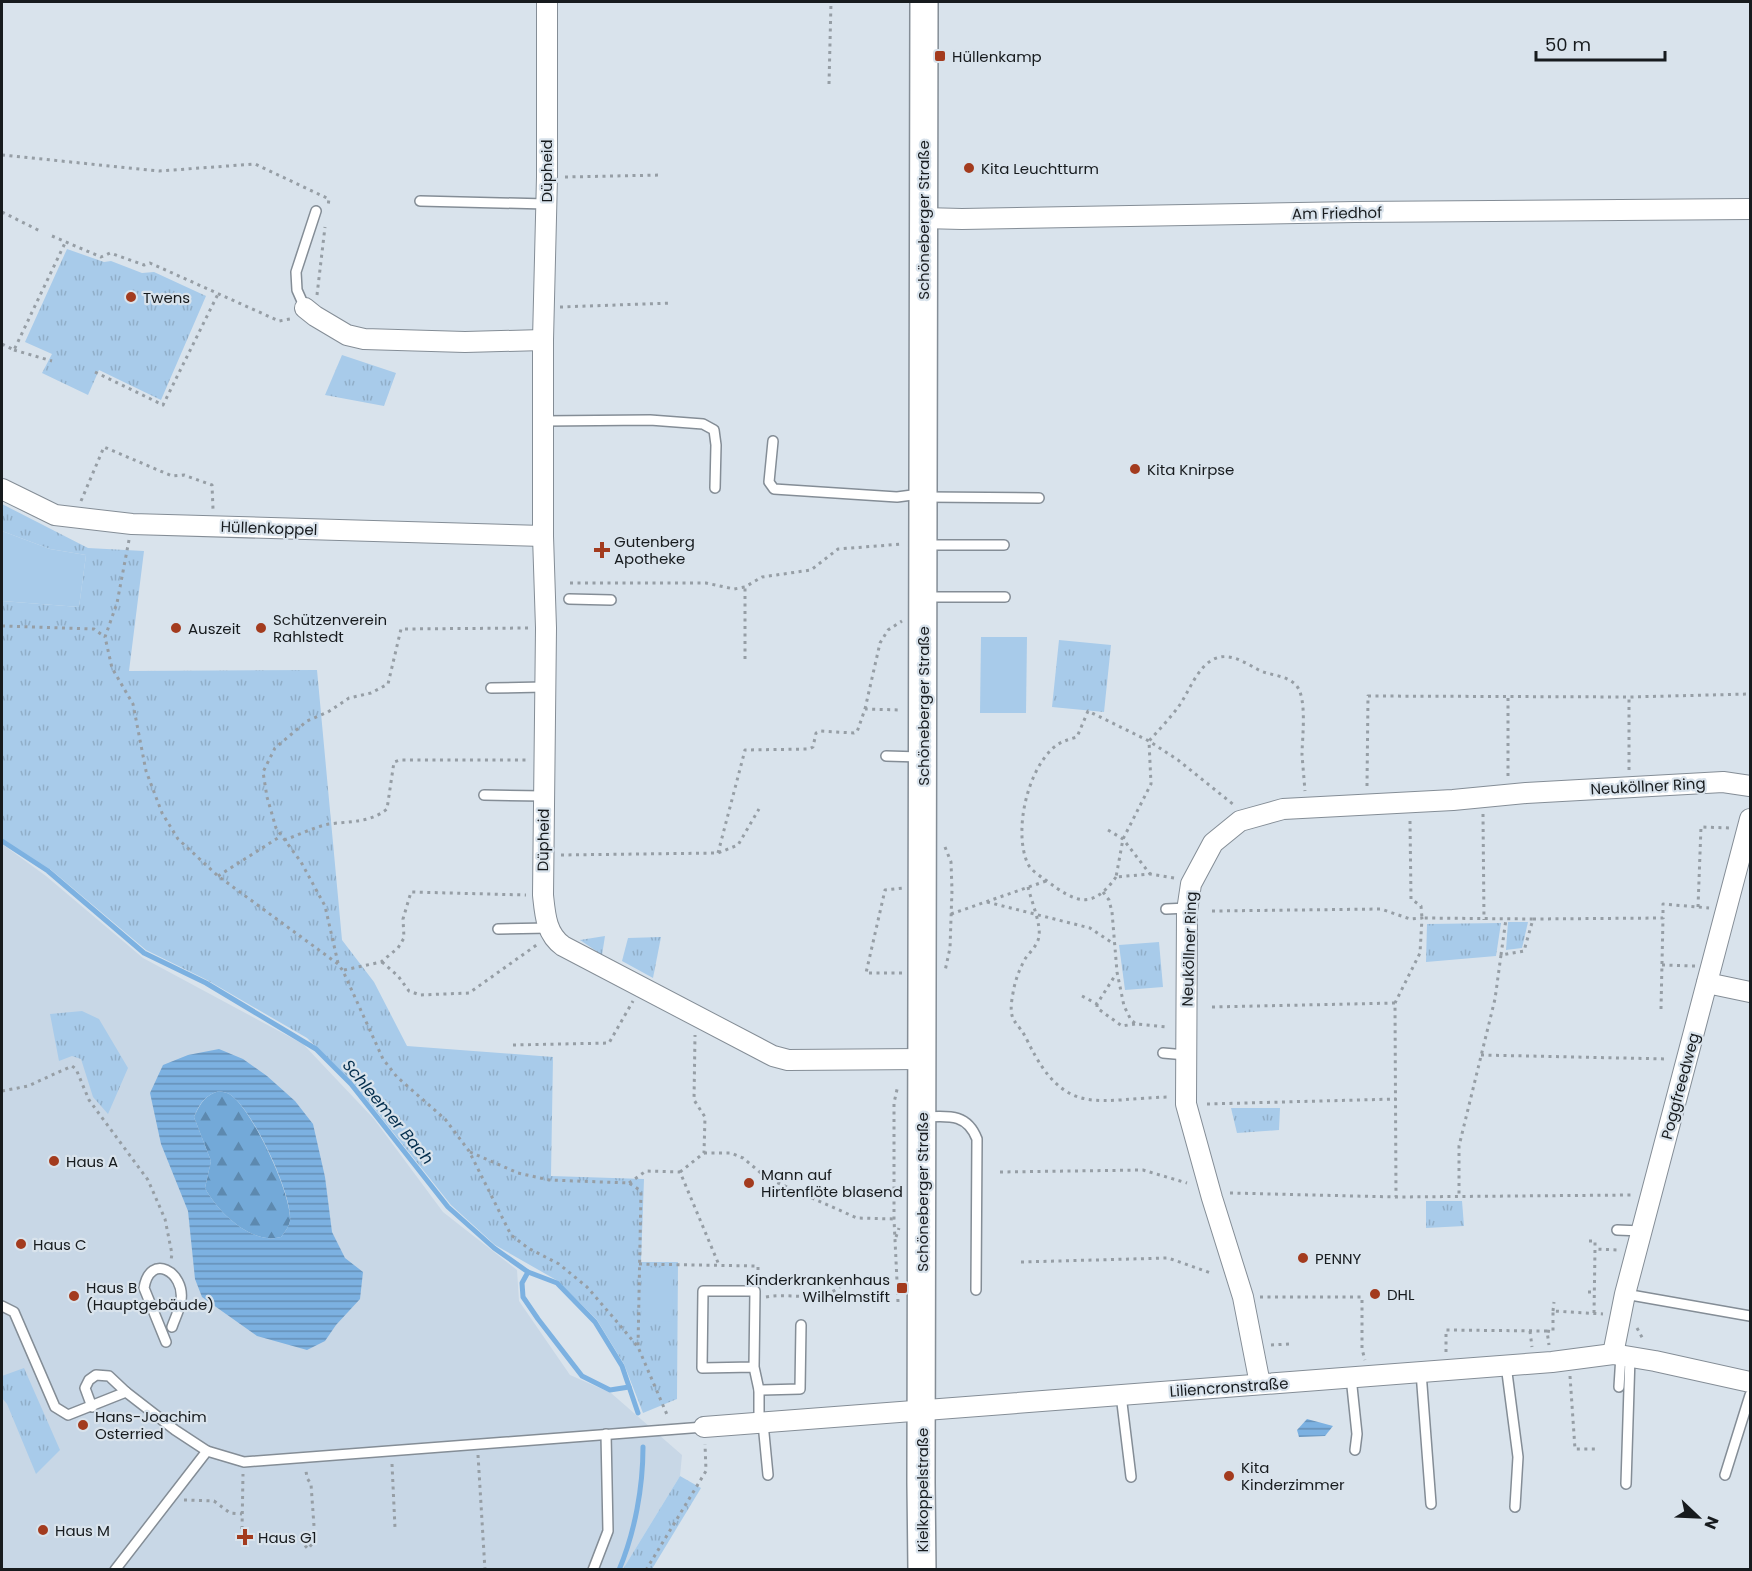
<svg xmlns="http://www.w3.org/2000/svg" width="1752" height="1571" viewBox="0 0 1752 1571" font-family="Poppins,sans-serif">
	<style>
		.built { fill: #c8d7e6 }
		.grass { fill: url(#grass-tufts) }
		.forest { fill: url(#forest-firs) }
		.pitch { fill: #a8cbea }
		.water { fill: url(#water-rules); fill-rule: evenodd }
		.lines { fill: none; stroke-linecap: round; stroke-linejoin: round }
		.stream { stroke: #7cb1e1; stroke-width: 5 }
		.lane-casing { stroke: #848d96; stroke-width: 12 }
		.street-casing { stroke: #848d96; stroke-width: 22 }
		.secondary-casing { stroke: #848d96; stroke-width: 30 }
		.path { stroke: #969ea5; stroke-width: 3; stroke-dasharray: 3 4.5; stroke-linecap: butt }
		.lane { stroke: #fff; stroke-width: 9 }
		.street { stroke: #fff; stroke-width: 20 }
		.secondary { stroke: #fff; stroke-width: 27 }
		.poi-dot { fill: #a33b1e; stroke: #d9e3ec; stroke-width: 2 }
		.labels { text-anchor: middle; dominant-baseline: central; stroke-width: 4.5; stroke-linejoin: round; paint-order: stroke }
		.poi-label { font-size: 15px; fill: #171b1e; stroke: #d9e3ec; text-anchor: start }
		.street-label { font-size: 15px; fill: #171b1e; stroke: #d9e3ec }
		.water-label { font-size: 16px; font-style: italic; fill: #042e4d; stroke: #d9e3ec }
	</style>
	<defs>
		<pattern id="grass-tufts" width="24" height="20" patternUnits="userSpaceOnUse" patternTransform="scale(1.5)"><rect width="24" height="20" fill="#a8cbea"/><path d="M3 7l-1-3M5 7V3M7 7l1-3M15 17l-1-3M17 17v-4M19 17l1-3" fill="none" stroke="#90aec8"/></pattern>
		<pattern id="forest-firs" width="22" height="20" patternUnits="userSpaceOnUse" patternTransform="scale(1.5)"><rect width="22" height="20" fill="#73a9d8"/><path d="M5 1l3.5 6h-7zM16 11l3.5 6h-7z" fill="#5d89af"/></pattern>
		<pattern id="water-rules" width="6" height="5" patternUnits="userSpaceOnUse" patternTransform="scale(1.5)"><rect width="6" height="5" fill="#7cb1e1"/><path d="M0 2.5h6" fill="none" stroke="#658fb6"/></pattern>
	</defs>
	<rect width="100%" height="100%" fill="#d9e3ec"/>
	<!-- built -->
	<polygon class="built" points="2,844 46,876 143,958 303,1044 374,1119 443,1212 517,1270 519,1301 570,1375 611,1393 682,1455 680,1476 623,1569 2,1569"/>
	<!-- grass -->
	<g class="grass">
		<polygon points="67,249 104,262 111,261 142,273 154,272 206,296 161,400 99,370 88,395 42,373 52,354 25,342"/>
		<polygon points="342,355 396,373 384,406 325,395"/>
		<polygon points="2,504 88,548 144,551 129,671 317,670 342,940 374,982 407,1046 553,1057 551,1176 644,1179 641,1262 678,1262 677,1399 643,1413 624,1364 597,1320 558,1281 495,1245 451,1205 352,1081 307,1038 207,980 146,950 50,869 47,871 2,842 2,601 79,607 86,555 50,549 2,531"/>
		<polygon points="1059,640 1111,645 1104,712 1052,707"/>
		<polygon points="1508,922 1528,922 1522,948 1506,950"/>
		<polygon points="1501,923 1496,956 1426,962 1427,924"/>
		<polygon points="605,936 602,955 580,940"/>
		<polygon points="661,937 653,978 622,961 628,938"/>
		<polygon points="1159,942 1163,987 1125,990 1119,945"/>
		<polygon points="82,1011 99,1019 128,1068 108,1114 93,1097 81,1059 72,1056 59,1061 50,1014"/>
		<polygon points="1231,1108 1280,1108 1279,1130 1237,1133"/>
		<polygon points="1426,1201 1462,1201 1464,1226 1426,1228"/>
		<polygon points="24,1368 60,1450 36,1474 7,1404 2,1398 2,1376"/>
		<polygon points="680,1476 701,1488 652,1569 623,1569"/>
	</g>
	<!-- forest -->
	<path class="forest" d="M219 1091C223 1092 229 1093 232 1096 253 1112 292 1195 290 1221 289 1227 284 1233 281 1237 276 1238 271 1239 267 1238 242 1235 216 1209 205 1188L211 1161 194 1117C201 1103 204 1096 219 1091Z"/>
	<!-- pitch -->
	<g class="pitch">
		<polygon points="2,531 50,549 86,555 79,607 2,601"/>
		<polygon points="981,637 1027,637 1026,713 980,713"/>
		<polygon points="642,1267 673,1268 672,1322 641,1321"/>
	</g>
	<!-- water -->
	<g class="water">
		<path d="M219 1049 243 1059 267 1076 295 1101 313 1124 325 1177 332 1232 345 1258 363 1272 360 1299 336 1325 325 1341 307 1350 257 1336 202 1297 195 1279 188 1211 161 1144 150 1093 163 1065 188 1055ZM219 1091C223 1092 229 1093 232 1096 253 1111 293 1195 290 1221 289 1227 284 1233 281 1237 276 1238 271 1239 267 1238 242 1235 216 1209 205 1188L211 1161 194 1117C200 1103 204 1096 219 1091Z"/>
		<polygon points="1307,1419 1333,1426 1325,1436 1299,1437 1297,1430"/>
	</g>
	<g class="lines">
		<!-- stream -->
		<g class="stream">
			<polyline points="2,841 48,871 144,953 206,983 316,1049 351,1084 448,1207 494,1248 528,1272 557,1283 595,1322 622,1366 638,1413"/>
			<polyline points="528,1272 522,1283 523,1297 538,1319 582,1376 610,1390 629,1387"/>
			<path d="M619 1570C635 1532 643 1487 643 1447"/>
		</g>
		<!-- lane casing -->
		<g class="lane-casing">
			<g id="lane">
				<polyline points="420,201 546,204"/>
				<polyline points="305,308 297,290 296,272 316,211"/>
				<polyline points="544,421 650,420 703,424 714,430 716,445 715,488"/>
				<polyline points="773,441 769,482 774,489 897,497 920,494"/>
				<polyline points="925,497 1039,498"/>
				<polyline points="925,545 1004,545"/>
				<polyline points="925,597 1005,597"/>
				<polyline points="569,599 611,600"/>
				<polyline points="491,688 544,687"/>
				<polyline points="886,756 920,757"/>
				<polyline points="484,795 544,796"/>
				<polyline points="1166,909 1188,908"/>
				<polyline points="498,929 549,928"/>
				<polyline points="1163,1053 1186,1055"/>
				<path d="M925 1117C948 1116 967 1113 977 1139L976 1290"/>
				<polyline points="1617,1230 1642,1231"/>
				<polyline points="1625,1294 1750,1316"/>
				<polyline points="2,1306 14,1312 55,1407 68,1415 126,1392 175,1430 207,1451 244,1462 704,1427"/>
				<path d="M166 1342 144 1288C150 1252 185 1272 181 1300 180 1309 175 1318 172 1327"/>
				<polyline points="1506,1365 1518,1457 1515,1507"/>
				<polyline points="754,1367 702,1368 703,1291 755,1291 754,1367 759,1390 759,1423"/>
				<polyline points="1421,1372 1431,1504"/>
				<polyline points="1351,1377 1357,1434 1355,1450"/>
				<polyline points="1619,1387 1621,1355"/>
				<polyline points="759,1390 800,1389 801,1325"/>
				<polyline points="1121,1395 1131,1477"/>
				<polyline points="92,1407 85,1388 89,1380 96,1375 109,1376 126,1392"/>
				<polyline points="763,1423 768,1475"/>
				<polyline points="1725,1475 1750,1395"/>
				<polyline points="1626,1484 1630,1356"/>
				<polyline points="115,1570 207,1451"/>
				<polyline points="593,1570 608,1531 606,1434"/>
			</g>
		</g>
		<!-- street casing -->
		<g class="street-casing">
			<g id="street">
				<path d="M547 2V177L543 340V536L546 628 543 895C545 914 546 934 563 946L773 1056 788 1060 922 1059"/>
				<polyline points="923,218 962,219 1355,212 1750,209"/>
				<polyline points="305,308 315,316 347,335 364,339 465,342 543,340"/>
				<polyline points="2,489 55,515 132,524 543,536"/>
				<polyline points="1707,983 1750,992"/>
				<polyline points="1613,1354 1625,1294 1750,819"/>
				<polyline points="1260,1384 1243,1297 1212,1198 1186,1104 1187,911 1191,884 1213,843 1240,821 1283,809 1453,800 1526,793 1723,782 1750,786"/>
				<polyline points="704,1427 1552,1362 1613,1354 1655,1361 1750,1382"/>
			</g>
		</g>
		<!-- secondary casing -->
		<g class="secondary-casing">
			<polyline id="secondary" points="922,1570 921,1483 924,2"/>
		</g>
		<!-- path -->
		<g class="path">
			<polyline points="829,84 831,2"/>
			<polyline points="2,155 159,171 255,164 329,199 328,206"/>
			<polyline points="565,177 662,175"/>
			<polyline points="2,212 42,232"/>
			<polyline points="52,236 101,257 110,253 144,265 150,263 279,321 290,319"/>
			<polyline points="317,295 325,227"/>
			<polyline points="560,307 672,303"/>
			<polyline points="2,344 14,350 65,243"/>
			<polyline points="14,350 52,361"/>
			<polyline points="95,372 163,405 218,294"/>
			<polyline points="81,501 104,447 172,476 184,475 212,485 213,509"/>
			<polyline points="129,540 117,603 105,637 112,668 133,704 146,771 162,813 178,839 218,876 338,964 343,971 383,1059 397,1077 445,1119 469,1151 511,1235 528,1248 559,1264 587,1287 612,1316 638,1347 668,1417"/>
			<polyline points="570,583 706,583 734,589 745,587 762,577 811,570 838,549 902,544"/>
			<polyline points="2,626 94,629 105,637"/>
			<polyline points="745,659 745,587"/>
			<polyline points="865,709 880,643 888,630 902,621"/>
			<polyline points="1629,770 1629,697"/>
			<polyline points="1508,776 1508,697"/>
			<polyline points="1367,786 1368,696 1629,697 1750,694"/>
			<polyline points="1483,814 1484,920"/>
			<polyline points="1410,821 1411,899 1421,906 1422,918 1533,919 1524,951 1501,955 1495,999 1459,1146 1459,1196"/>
			<polyline points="1108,830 1123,839 1150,874"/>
			<path d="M284 840C299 835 314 827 329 824 350 821 370 823 387 809L394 762 400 760H527"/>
			<polyline points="945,847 951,862 952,890 950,948 945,971"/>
			<polyline points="718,853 745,750 809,749 813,747 816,733 820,731 854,733 857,732 865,709 902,710"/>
			<polyline points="561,855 718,853 738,845 759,809"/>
			<polyline points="218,876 281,836"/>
			<path d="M1116 877C1092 911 1075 902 1047 881 1040 876 1030 870 1027 862 1014 830 1027 773 1052 749 1059 742 1067 740 1077 737L1088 711 1149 741 1178 760 1234 805"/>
			<path d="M1174 878 1150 874 1116 877 1123 839 1151 784 1149 741C1159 730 1170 718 1179 706 1189 692 1197 667 1214 659 1229 652 1244 662 1257 669 1269 676 1284 674 1295 684 1308 696 1302 738 1302 755 1303 767 1304 779 1305 791"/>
			<path d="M1028 887C1031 900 1041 924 1039 936 1038 945 1030 952 1025 959 1019 970 1015 981 1013 993 1007 1025 1017 1018 1028 1042 1066 1120 1099 1098 1170 1097"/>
			<polyline points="1103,892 1109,900 1112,912 1117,972 1124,1006 1131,1020 1136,1024 1168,1027"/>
			<polyline points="987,902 1090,928 1114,944"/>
			<polyline points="1698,907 1701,827 1731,828"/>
			<polyline points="1212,911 1381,909 1410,919 1422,918 1420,953 1395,1003 1396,1197"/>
			<polyline points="951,914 1046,881"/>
			<polyline points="1533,919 1663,918 1663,904 1709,908"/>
			<polyline points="1501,955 1506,919"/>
			<polyline points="382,962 398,976 409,991 420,995 469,993 538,944"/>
			<polyline points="338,963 325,906 301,862 276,828 267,797 263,772 275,748 307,721 328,712 349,698 371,693 388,684 401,629 529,628"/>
			<polyline points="1662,965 1695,966"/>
			<polyline points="344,970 381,962 398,948 404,938 403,919 411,892 526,895"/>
			<polyline points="902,973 866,973 885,890 903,888"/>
			<polyline points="1082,996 1097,1004 1116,974"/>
			<polyline points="1097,1004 1097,1008 1122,1026 1135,1024"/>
			<polyline points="1212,1007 1395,1003"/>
			<polyline points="1661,1009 1663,918"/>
			<polyline points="513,1045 609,1043 633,1001"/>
			<polyline points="1481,1055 1668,1059"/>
			<polyline points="2,1091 28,1086 72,1066 76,1069 89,1100 148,1180 165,1219 172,1254 171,1260"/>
			<polyline points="1207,1104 1396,1099"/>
			<polyline points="470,1152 518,1173 549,1180 629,1183 641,1191 638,1347"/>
			<polyline points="704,1153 731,1153 743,1158 767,1178 857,1218 895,1219"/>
			<polyline points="680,1172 704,1153 705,1117 694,1100 695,1035"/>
			<polyline points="1000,1172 1143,1170 1187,1183"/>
			<polyline points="629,1183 646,1171 680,1172 719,1265"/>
			<polyline points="1230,1193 1396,1197 1634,1195"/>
			<polyline points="896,1237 899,1228"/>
			<polyline points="1589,1241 1595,1241 1595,1249"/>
			<polyline points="1021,1262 1168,1258 1211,1273"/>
			<polyline points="639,1264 758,1266 758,1279"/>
			<polyline points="1588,1292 1594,1292"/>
			<path d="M766 1297C793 1292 815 1304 840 1287"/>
			<polyline points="1260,1297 1362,1297 1362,1349 1365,1360"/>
			<polyline points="898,1302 894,1219 894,1103 898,1085"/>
			<polyline points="1553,1311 1554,1302"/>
			<polyline points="1594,1313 1595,1249 1619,1250"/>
			<polyline points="1637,1328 1644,1341"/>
			<polyline points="1530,1331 1532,1347"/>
			<polyline points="1547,1331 1553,1332 1553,1311 1603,1314"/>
			<polyline points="1271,1345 1290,1344"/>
			<polyline points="1446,1352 1446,1330 1547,1331 1549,1345"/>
			<polyline points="1570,1376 1575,1449 1597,1449"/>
			<polyline points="478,1455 485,1570"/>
			<polyline points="392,1464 395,1528"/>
			<polyline points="184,1500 214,1501 230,1513 242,1514"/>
			<polyline points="242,1529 243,1474"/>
			<polyline points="300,1540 308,1549 315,1540 311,1484 307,1478 306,1471"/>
			<polyline points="646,1570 706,1471 705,1444"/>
		</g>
		<!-- lane -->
		<use href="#lane" class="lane"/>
		<!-- street -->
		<use href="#street" class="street"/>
		<!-- secondary -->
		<use href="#secondary" class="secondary"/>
	</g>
	<!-- markers -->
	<g class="poi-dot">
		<rect x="934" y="50" width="12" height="12" rx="3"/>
		<circle cx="969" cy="168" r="6"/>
		<circle cx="131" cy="297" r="6"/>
		<circle cx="1135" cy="469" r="6"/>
		<path d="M599 541h6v6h6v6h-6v6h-6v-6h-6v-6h6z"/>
		<circle cx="176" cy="628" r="6"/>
		<circle cx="261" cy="628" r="6"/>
		<circle cx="54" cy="1161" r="6"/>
		<circle cx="749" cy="1183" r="6"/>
		<circle cx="21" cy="1244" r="6"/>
		<circle cx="1303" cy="1258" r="6"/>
		<rect x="896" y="1282" width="12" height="12" rx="3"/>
		<circle cx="1375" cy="1294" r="6"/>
		<circle cx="74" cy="1296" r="6"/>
		<circle cx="83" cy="1425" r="6"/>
		<circle cx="1229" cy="1476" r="6"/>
		<circle cx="43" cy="1530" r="6"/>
		<path d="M242 1528h6v6h6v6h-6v6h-6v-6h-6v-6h6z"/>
	</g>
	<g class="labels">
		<!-- poi labels -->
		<g class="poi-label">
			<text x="952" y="56">Hüllenkamp</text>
			<text x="981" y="168">Kita Leuchtturm</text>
			<text x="143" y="297">Twens</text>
			<text x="1147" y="469">Kita Knirpse</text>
			<text x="614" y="541">Gutenberg<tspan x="614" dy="17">Apotheke</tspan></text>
			<text x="273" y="619">Schützenverein<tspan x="273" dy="17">Rahlstedt</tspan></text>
			<text x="188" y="628">Auszeit</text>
			<text x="66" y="1161">Haus A</text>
			<text x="761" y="1174">Mann auf<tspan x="761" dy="17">Hirtenflöte blasend</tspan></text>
			<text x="33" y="1244">Haus C</text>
			<text x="1315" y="1258">PENNY</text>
			<text x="890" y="1279" text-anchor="end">Kinderkrankenhaus<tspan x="890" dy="17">Wilhelmstift</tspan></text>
			<text x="86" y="1287">Haus B<tspan x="86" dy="17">(Hauptgebäude)</tspan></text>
			<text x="1387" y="1294">DHL</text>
			<text x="95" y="1416">Hans-Joachim<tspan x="95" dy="17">Osterried</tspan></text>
			<text x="1241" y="1467">Kita<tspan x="1241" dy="17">Kinderzimmer</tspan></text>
			<text x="55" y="1530">Haus M</text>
			<text x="258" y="1537">Haus G1</text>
		</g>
		<!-- street labels -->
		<g class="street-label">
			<text transform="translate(546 171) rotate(-90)">Düpheid</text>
			<text transform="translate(1337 213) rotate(-1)">Am Friedhof</text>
			<text transform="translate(923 220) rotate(-90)">Schöneberger Straße</text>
			<text transform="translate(269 528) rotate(2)">Hüllenkoppel</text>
			<text transform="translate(923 706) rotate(-90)">Schöneberger Straße</text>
			<text transform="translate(1648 786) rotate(-3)">Neuköllner Ring</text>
			<text transform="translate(543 840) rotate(-89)">Düpheid</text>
			<text transform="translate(1189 949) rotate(-88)">Neuköllner Ring</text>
			<text transform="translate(1680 1086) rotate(-75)">Poggfreedweg</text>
			<text transform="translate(922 1192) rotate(-90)">Schöneberger Straße</text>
			<text transform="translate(1229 1387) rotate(-4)">Liliencronstraße</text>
			<text transform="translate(922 1490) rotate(-90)">Kielkoppelstraße</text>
		</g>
		<!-- water labels -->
		<g class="water-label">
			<text transform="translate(388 1112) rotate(50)">Schleemer Bach</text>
		</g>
	</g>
	<!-- border -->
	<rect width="1752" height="1571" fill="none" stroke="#171b1e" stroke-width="6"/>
	<!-- north arrow -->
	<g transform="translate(1698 1517) rotate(113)" stroke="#d9e3ec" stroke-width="4.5" paint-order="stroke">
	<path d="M0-4.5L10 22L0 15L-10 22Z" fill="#171b1e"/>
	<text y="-9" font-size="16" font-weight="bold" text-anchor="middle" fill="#171b1e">N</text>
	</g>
	<!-- scale -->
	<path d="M1536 51v9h129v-9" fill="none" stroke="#171b1e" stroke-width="3"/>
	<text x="1545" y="51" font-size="18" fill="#171b1e" stroke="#d9e3ec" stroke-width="4.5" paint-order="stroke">50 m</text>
</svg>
